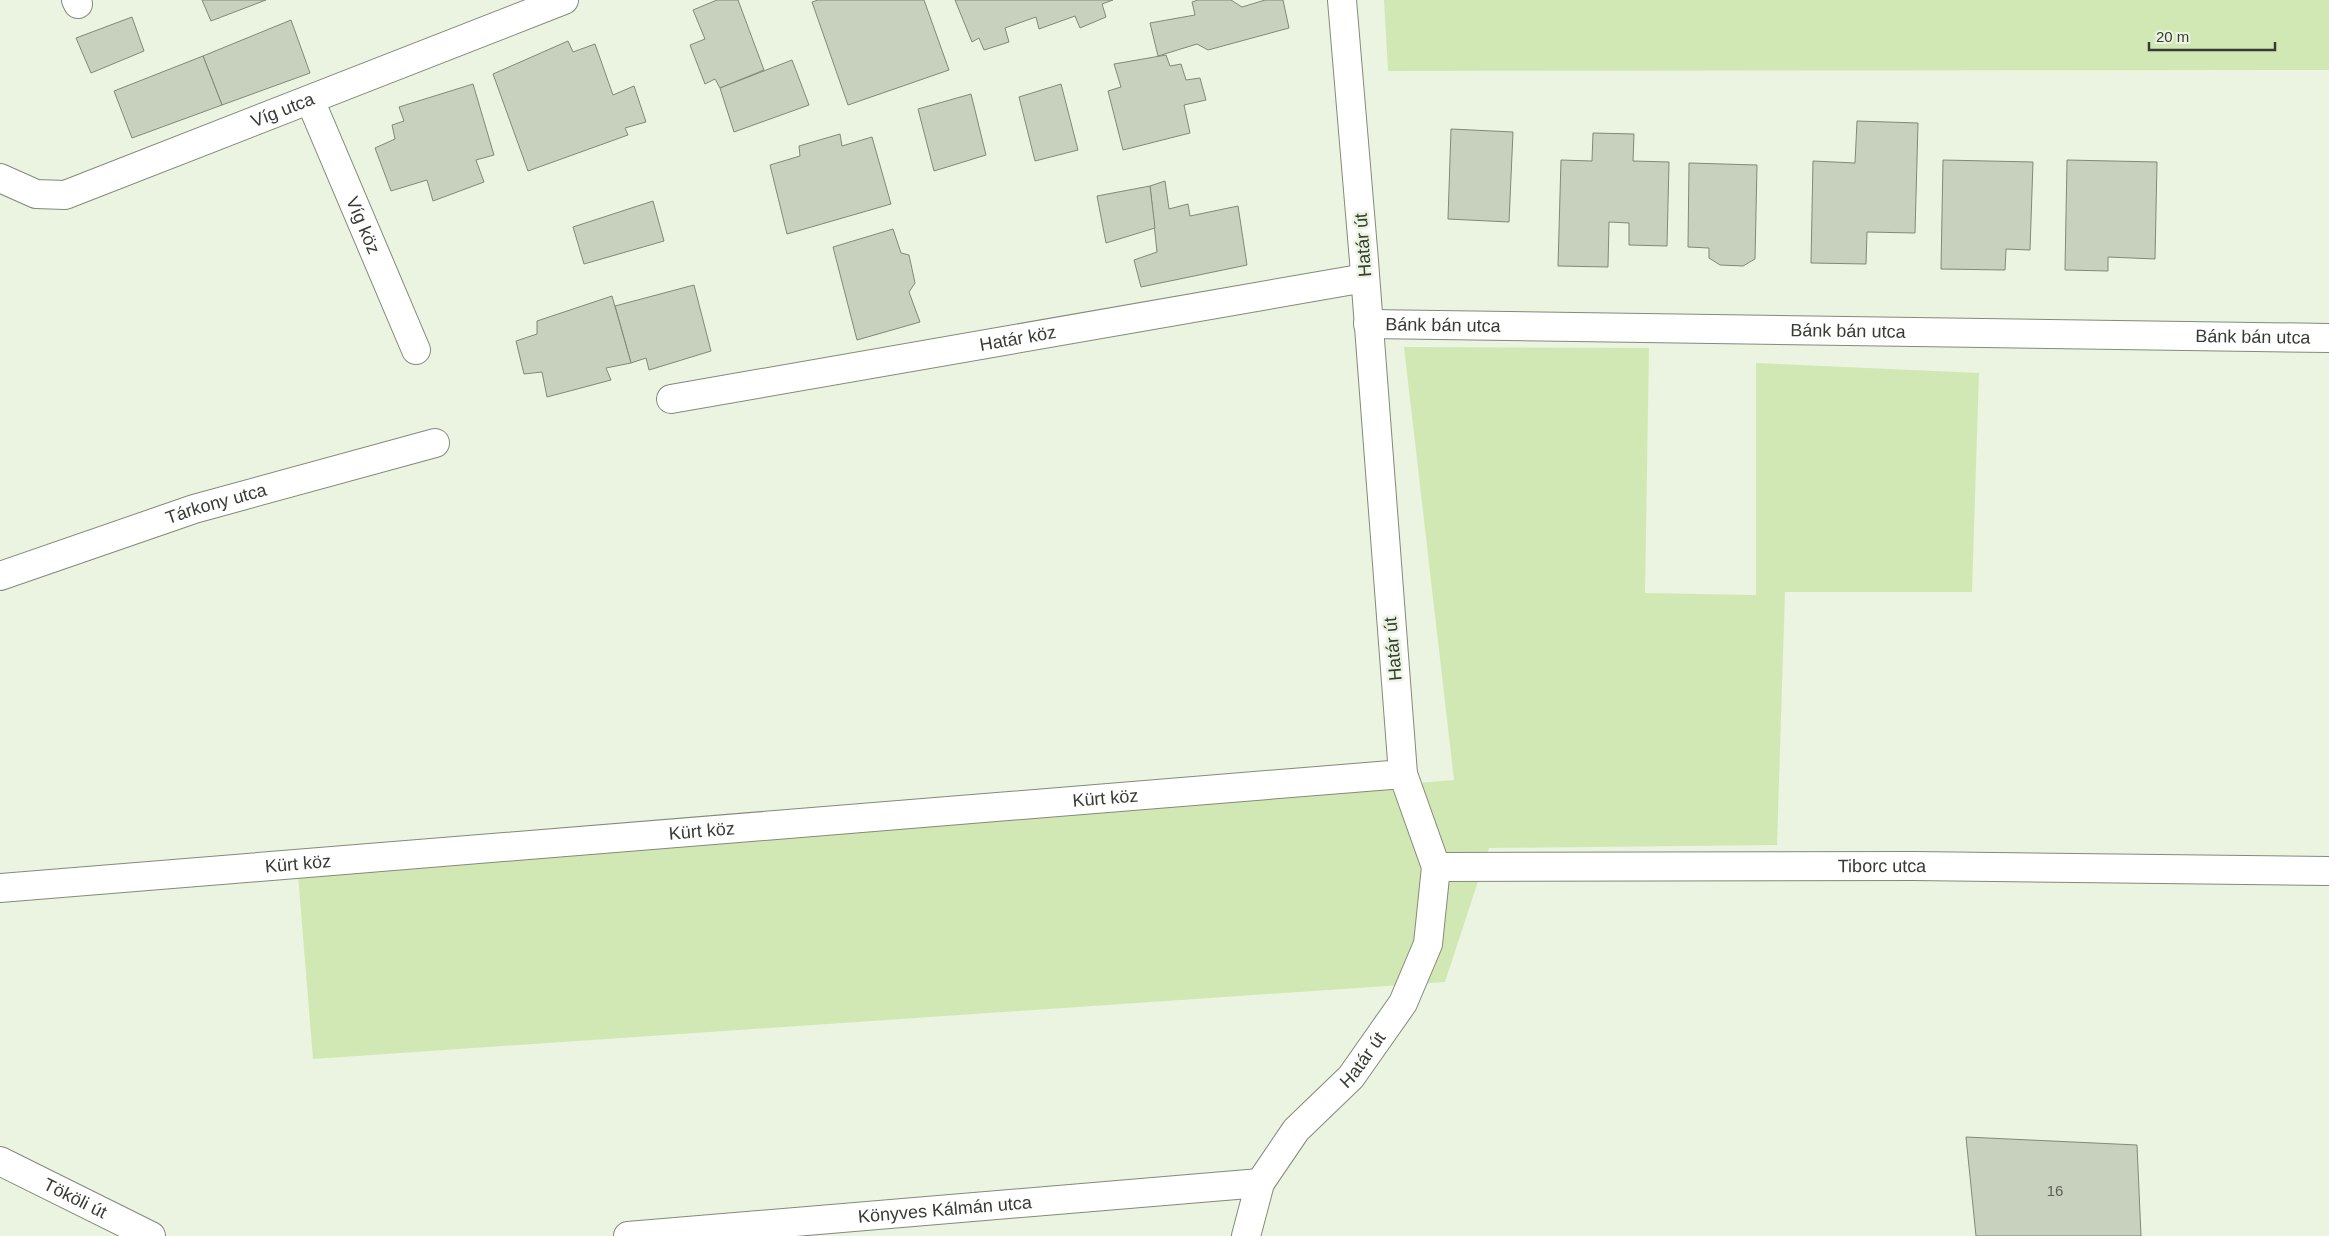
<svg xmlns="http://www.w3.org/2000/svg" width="2329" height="1236" viewBox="0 0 2329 1236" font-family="Arial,sans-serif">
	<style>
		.green { fill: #d2e8b4 }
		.building { fill: #c8d1bd; stroke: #818977 }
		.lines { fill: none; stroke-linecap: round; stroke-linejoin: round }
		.street-casing { stroke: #838a78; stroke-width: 30 }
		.secondary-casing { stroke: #838a78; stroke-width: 30 }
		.street { stroke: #fff; stroke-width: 28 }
		.secondary { stroke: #fff; stroke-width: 28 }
		.labels { text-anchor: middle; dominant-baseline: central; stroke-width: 5; stroke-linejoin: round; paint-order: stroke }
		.number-label { font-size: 15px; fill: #5b6056 }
		.street-label { font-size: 18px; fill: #373b33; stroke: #ebf4e0 }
	</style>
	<rect width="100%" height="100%" fill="#ebf4e0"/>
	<!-- green -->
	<g class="green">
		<polygon points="1384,0 2329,0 2329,70 1388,71"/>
		<polygon points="1404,347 1649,348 1645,593 1756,595 1756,363 1979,373 1972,592 1785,592 1777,845 1489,848 1445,982 313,1059 298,875 1454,780"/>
	</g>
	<!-- building -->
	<g class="building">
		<polygon points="202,0 266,0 211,21"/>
		<polygon points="717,0 738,0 764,70 720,88 715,79 705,84 690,45 705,39 693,10"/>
		<polygon points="818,0 924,0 949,70 848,105 812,2"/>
		<polygon points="955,0 1113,0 1102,4 1106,17 1080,28 1075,16 1039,29 1036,17 1005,28 1009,42 984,50 979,38 972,42"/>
		<polygon points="1198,0 1231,0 1242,7 1265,0 1283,0 1289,28 1208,50 1197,44 1158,56 1150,23 1195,15 1192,2"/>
		<polygon points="132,17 144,51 91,73 76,38"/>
		<polygon points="291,20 310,73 222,105 203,56"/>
		<polygon points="568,41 573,52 595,44 613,95 634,86 646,122 625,128 628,135 528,171 493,74"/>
		<polygon points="1166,55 1170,66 1181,64 1186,80 1200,78 1206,100 1184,105 1190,133 1123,150 1108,91 1121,87 1114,64"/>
		<polygon points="203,56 222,105 132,138 114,91"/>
		<polygon points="792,60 809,105 734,132 720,88"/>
		<polygon points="473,84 494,155 476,160 484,182 433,201 427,180 391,191 375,148 395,139 392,125 404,121 399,107"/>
		<polygon points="1061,84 1078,150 1035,161 1019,97"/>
		<polygon points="971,94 986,155 934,171 918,109"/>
		<polygon points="1857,121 1918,123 1915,233 1867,232 1866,264 1811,263 1813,161 1855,163"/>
		<polygon points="1451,129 1513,132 1509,222 1448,219"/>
		<polygon points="1593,133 1634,134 1633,161 1669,162 1667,246 1629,245 1629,223 1609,222 1608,267 1558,266 1561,160 1592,161"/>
		<polygon points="840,134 842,146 872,137 891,204 787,234 770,165 800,156 799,146"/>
		<polygon points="1943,160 2033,162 2030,250 2006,249 2005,270 1941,269"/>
		<polygon points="2067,160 2157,162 2155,259 2108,257 2108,271 2065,270"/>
		<polygon points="1689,163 1757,165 1755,259 1743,266 1720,265 1709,258 1709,248 1688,247"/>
		<polygon points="1165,181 1169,209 1188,204 1190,216 1238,206 1247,265 1141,287 1134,260 1157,252 1150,186"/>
		<polygon points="1150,186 1155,228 1106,243 1097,196"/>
		<polygon points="653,201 664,241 584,264 573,227"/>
		<polygon points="893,229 901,253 909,255 915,283 909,292 920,322 857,340 833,247"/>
		<polygon points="694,285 711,351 649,370 646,358 631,363 615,306"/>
		<polygon points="612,296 631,363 606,368 611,380 547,397 542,372 524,374 516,341 537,334 537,321"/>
		<polygon points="1966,1137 2137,1145 2141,1236 1976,1236"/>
	</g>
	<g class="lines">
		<!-- street casing -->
		<g class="street-casing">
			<g id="street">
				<polyline points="76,0 78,4"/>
				<path id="s1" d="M310 100 416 350"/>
				<path id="s2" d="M0 178 36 194 65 195 564 0"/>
				<path id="s3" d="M1368 324 2329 338"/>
				<path id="s4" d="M671 399 1365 278"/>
				<path id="s5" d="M0 576 194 509 435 443"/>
				<path id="s6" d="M1436 867 1913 866 2329 871"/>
				<path id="s7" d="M0 888 1403 774"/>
				<path id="s8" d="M628 1236 1260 1183"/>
				<path id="s9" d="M1246 1236 1260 1183 1296 1130 1351 1077 1403 1003 1428 944 1436 867 1403 774 1364 261 1342 0"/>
			</g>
		</g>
		<!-- secondary casing -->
		<g class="secondary-casing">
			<g id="secondary">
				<path id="s10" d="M0 1161 151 1236"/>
			</g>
		</g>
		<!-- street -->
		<use href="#street" class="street"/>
		<!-- secondary -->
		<use href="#secondary" class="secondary"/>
	</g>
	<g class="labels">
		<!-- number labels -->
		<g class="number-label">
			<text x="2055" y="1190">16</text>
		</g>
		<!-- street labels -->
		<g class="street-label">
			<text stroke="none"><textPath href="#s2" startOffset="302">Víg utca</textPath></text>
			<text stroke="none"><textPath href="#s1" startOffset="136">Víg köz</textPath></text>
			<text transform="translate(1363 245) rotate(-94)">Határ út</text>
			<text stroke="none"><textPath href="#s3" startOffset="75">Bánk bán utca</textPath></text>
			<text stroke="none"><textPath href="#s3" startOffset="480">Bánk bán utca</textPath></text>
			<text stroke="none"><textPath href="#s3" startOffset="885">Bánk bán utca</textPath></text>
			<text stroke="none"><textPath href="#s4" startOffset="352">Határ köz</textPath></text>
			<text stroke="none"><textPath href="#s5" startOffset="228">Tárkony utca</textPath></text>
			<text transform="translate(1393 649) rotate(-95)">Határ út</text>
			<text stroke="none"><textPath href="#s7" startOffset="1109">Kürt köz</textPath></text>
			<text stroke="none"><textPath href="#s7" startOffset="704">Kürt köz</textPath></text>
			<text stroke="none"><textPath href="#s7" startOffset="299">Kürt köz</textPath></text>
			<text stroke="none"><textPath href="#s6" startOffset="446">Tiborc utca</textPath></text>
			<text stroke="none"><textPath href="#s9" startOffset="216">Határ út</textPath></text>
			<text stroke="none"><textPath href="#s10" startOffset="84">Tököli út</textPath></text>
			<text stroke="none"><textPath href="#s8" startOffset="318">Könyves Kálmán utca</textPath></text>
		</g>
	</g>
	<!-- scale -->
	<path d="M2149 42v8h126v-8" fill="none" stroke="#373b33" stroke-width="2.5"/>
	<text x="2156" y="42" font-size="15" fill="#373b33" stroke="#ebf4e0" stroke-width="4" paint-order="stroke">20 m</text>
</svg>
